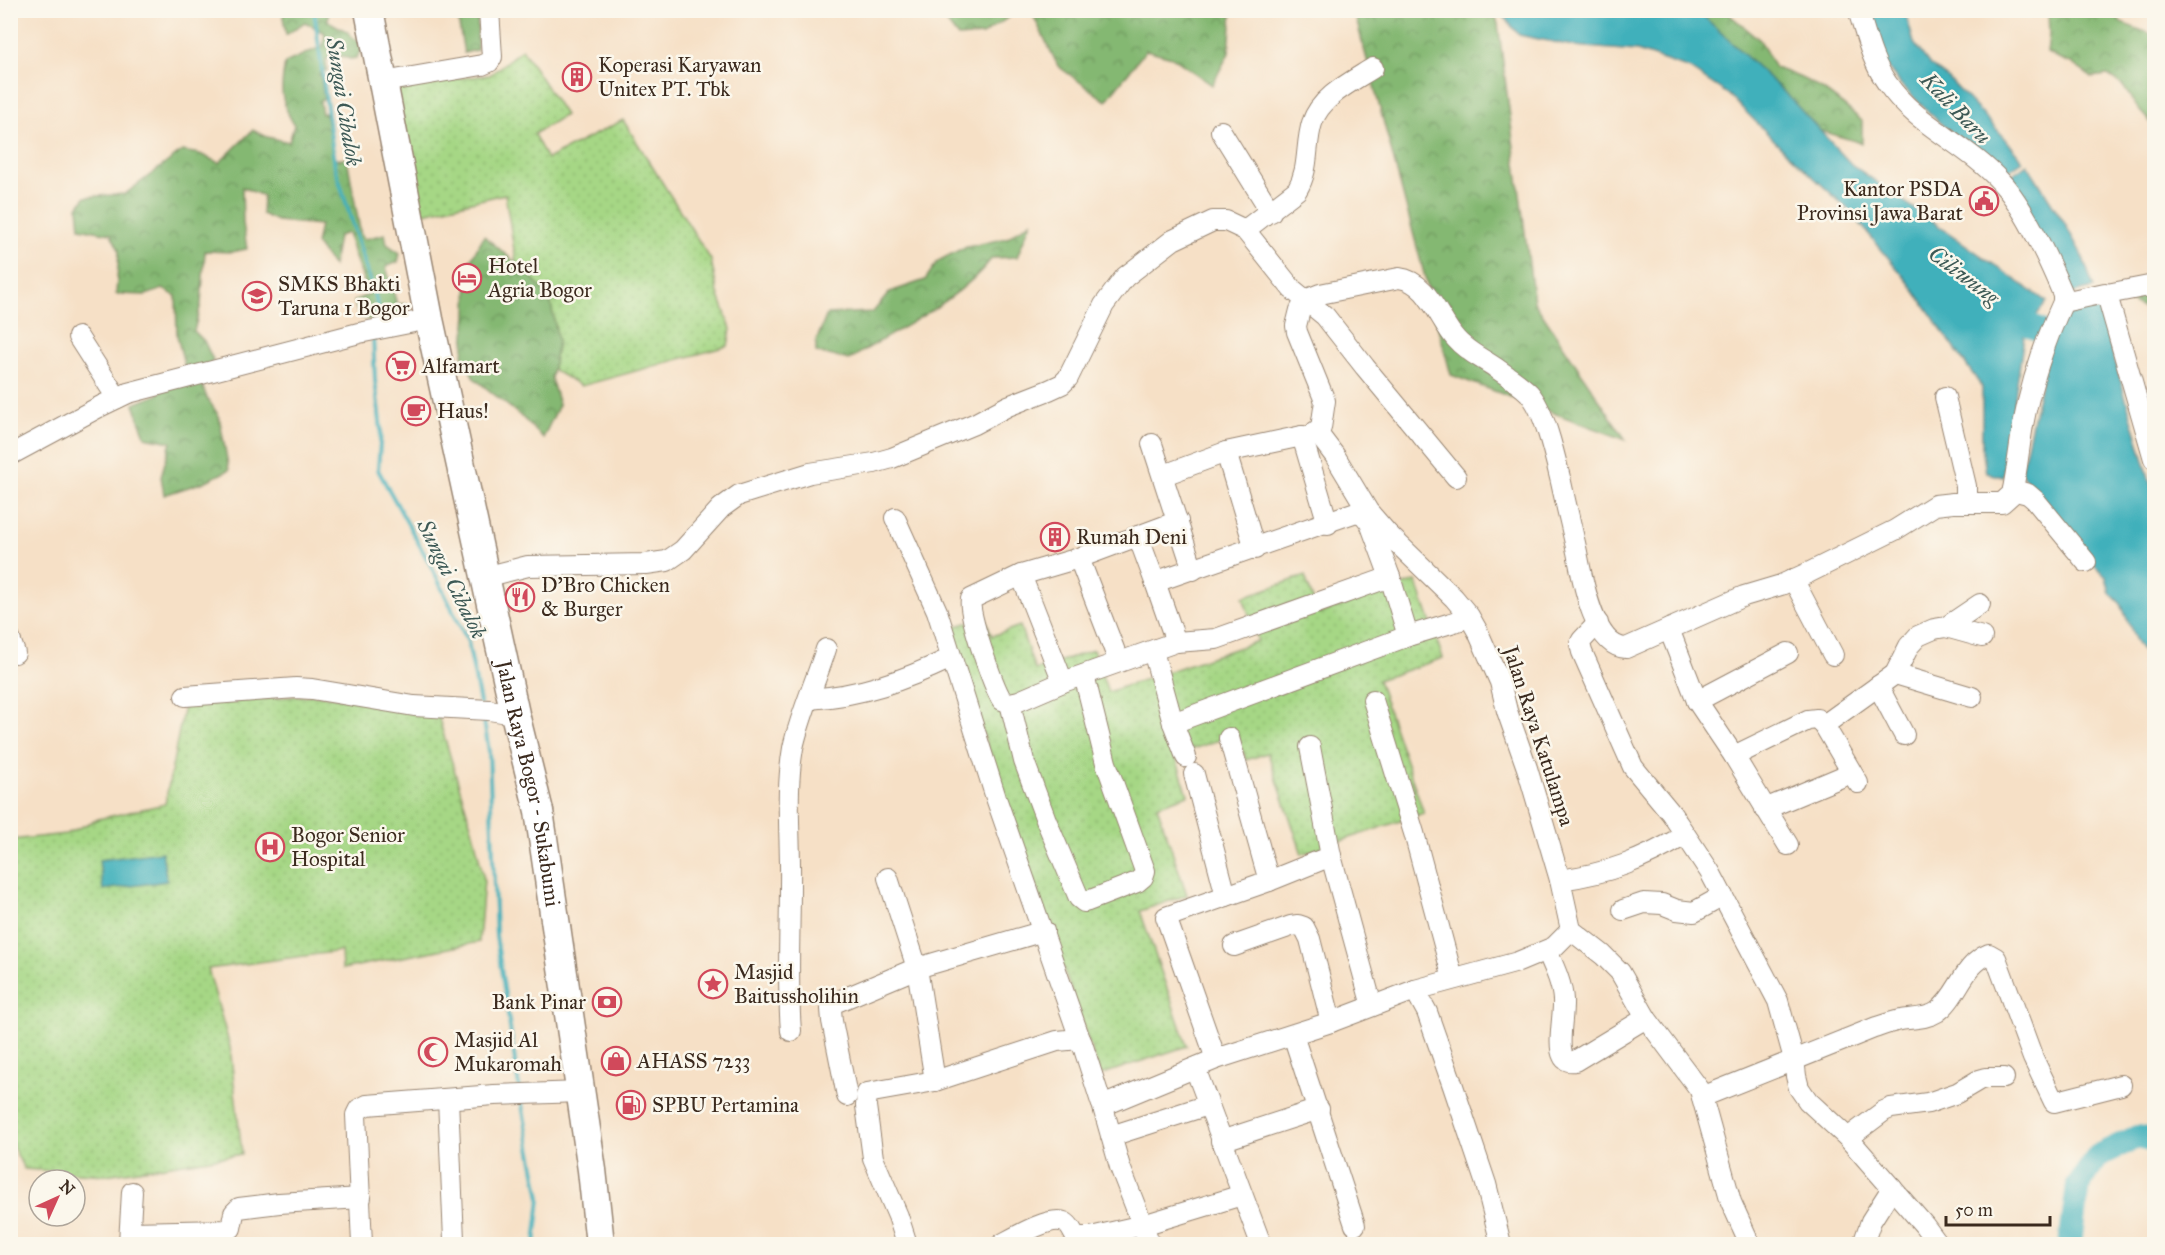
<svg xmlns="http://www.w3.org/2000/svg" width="2165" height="1255" viewBox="0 0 2165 1255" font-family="'IM FELL Great Primer',serif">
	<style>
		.grass { fill: url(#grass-dots); stroke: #708052; stroke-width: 1.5 }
		.forest { fill: url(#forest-crowns); stroke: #607148; stroke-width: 1.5 }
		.water { fill: #40b0bb; stroke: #3e6d6c; stroke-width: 1.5 }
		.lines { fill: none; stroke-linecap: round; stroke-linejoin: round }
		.stream { stroke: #40b0bb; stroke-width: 4 }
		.river { stroke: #40b0bb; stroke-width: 24 }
		.minor-casing { stroke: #988572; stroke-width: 22 }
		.highway-casing { stroke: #988572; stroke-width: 31 }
		.minor { stroke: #fff; stroke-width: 20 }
		.highway { stroke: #fff; stroke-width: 28 }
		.labels { text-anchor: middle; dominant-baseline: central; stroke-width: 5; stroke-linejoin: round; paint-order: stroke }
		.poi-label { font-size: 21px; fill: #3b2a1e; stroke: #fbf7ec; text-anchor: start }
		.street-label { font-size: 21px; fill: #3b2a1e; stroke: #fbf7ec }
		.water-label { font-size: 22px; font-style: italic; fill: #3d5955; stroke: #fbf7ec }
	</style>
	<defs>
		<pattern id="grass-dots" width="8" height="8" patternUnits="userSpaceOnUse" patternTransform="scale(1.5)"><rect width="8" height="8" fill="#a6d785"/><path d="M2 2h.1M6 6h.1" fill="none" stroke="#90b972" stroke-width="1.8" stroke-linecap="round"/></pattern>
		<pattern id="forest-crowns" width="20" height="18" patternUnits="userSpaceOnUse" patternTransform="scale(1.5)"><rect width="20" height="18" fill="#84b872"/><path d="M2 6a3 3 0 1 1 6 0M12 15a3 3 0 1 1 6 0" fill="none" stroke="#6d965d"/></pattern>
	</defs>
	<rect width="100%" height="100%" fill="#fbf7ec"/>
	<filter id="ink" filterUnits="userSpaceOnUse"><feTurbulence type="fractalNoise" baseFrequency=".0167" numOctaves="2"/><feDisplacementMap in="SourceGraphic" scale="12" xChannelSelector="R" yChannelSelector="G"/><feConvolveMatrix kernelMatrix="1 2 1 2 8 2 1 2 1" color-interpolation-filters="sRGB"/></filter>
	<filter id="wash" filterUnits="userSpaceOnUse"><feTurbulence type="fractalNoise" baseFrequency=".008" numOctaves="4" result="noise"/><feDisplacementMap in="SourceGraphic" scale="24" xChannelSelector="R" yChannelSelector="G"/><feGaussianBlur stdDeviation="1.35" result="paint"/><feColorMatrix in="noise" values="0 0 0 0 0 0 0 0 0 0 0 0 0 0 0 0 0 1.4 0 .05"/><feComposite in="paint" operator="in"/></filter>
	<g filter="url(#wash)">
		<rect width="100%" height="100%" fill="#f6e0c6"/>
		<!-- grass -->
		<g class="grass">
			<polygon points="522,49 565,115 534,134 547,159 623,120 711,260 717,290 731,329 728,346 581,386 550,368 521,293 505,194 420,214 393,86 490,75"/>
			<polygon points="1305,576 1318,614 1416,581 1443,658 1378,680 1424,813 1302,854 1268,753 1246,760 1237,734 1175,755 1188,795 1157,806 1187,895 1140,911 1187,1046 1100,1075 947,629 985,617 992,636 1020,626 1035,670 1093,650 1108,692 1258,641 1243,597"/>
			<polygon points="314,695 436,709 473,832 484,879 479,942 342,969 341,951 208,969 230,1047 242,1154 106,1175 24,1169 11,1143 11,840 66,834 98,819 165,804 184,705"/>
		</g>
		<!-- forest -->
		<g class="forest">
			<path d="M285 11H328V21L348 32 352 38 359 41 363 48 356 58 350 59 342 56 326 59 327 70 320 73 324 99 320 101 322 114 325 113 336 160 347 158 361 236 365 239 385 234 387 244 400 253 398 262 386 267 397 304H407L405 315 381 322 359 317 354 301 369 294 354 255 348 233 338 236 333 266 316 244 320 225 277 221 262 214 263 196 242 187 243 223 247 249 232 252 205 251 201 304 194 331 204 341 213 360 202 385 207 398 219 416 229 470 204 482 164 495 161 476 171 442 145 437 134 404 157 395 185 368 177 336 176 296 163 289 146 295 116 294 119 250 111 234 80 228 78 207 85 197 125 194 182 151 200 154 219 163 253 130 267 137 289 142 294 125C280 100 280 91 285 63L323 46 325 33 305 22 286 35 283 16Z"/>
			<polygon points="440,11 478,11 477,50 464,53 457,14"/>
			<polygon points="945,11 945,10 1018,11 982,35 958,37 940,14"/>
			<polygon points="1031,11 1232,11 1229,53 1212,85 1172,57 1146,50 1106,101 1058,66"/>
			<polygon points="1354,11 1494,11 1498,24 1534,302 1626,440 1451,375"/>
			<path d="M1690 11H1725L1760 40 1775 68C1815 81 1831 94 1862 121V143L1807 127Z"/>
			<polygon points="2048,11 2115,11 2121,23 2154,35 2154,126 2140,111 2123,86 2108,75 2091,77 2071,63 2047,53 2049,34"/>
			<path d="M1031 222 1017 257 992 258C958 303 896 329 849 360L816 352V342L827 314 873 312 890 292 925 280 938 261 963 248 1007 238Z"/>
			<polygon points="484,236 528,273 550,298 558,341 551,378 559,405 543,438 523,418 474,378 463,356 467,315 468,265"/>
			<polygon points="2147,272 2154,275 2154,313 2128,301"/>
		</g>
		<!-- water -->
		<g class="water">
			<polygon points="1499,11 1698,11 1786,94 1851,164 2047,302 2025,330 2003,477 1986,473 1982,447 1982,387 1909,283 1849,210 1786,152 1729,95 1690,69 1637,51 1573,46 1519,35"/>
			<polygon points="1865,11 1905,11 1914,43 1930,65 1949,79 2005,138 2023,161 2004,174 1940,123 1902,86 1871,45"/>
			<polygon points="2027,164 2065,224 2082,255 2094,288 2066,295 2006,179"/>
			<polygon points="2097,299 2154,495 2154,670 2135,639 2121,604 2110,593 2106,577 2077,547 2042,506 2021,473 2050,341 2062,306"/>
			<polygon points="162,852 167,881 103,890 99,860"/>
		</g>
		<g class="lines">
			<!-- stream -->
			<g class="stream">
				<polyline points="314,10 335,167 378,306 374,325"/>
				<polyline points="373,335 375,380 381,430 378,470 430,564 468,642 480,703"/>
				<polyline points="483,716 489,751 496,936 519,1087"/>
				<polyline points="521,1100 540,1198 535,1244"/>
			</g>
			<!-- river -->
			<g class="river">
				<polyline points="2005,305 2033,327 2069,346"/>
				<polyline points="2070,1244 2078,1185 2099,1155 2137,1137 2154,1141"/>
			</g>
		</g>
	</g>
	<g filter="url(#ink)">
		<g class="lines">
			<!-- minor casing -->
			<g class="minor-casing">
				<g id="minor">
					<polyline points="383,82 482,65 489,62 492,57 489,10"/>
					<polyline points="1221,131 1271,212"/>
					<path d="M1245 230 1297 190C1310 169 1305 145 1312 123 1320 97 1351 82 1373 68"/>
					<polyline points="2107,294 2154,285"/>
					<polyline points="2063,302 2105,293 2107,295 2154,459"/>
					<polyline points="78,337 117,398"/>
					<polyline points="1945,397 1966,486 1966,496 1962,502"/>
					<polyline points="1302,436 1328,524"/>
					<polyline points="1152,444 1193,570"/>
					<polyline points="1226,452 1255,549"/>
					<polyline points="10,455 101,406 128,393 359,333 429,319"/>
					<path d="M1164 475 1226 452 1302 436 1309 438 1321 428 1325 401 1297 332 1296 326 1300 310 1305 301 1310 298 1320 294 1399 278C1428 281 1439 320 1456 339 1467 352 1482 358 1496 368 1507 376 1519 383 1529 393 1545 411 1555 457 1561 482 1566 505 1572 529 1577 552 1582 577 1593 647 1626 648L1744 596 1781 585 1810 572 1895 530 1935 505 1953 503H2002L2012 494C2017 471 2019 448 2023 425 2031 382 2045 341 2063 302V294C2049 261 2025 208 2001 182 1967 144 1915 125 1887 83 1872 62 1866 35 1858 10"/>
					<polyline points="2013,490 2028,494 2035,500 2086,562"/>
					<polyline points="895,518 937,611 996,798 1080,1039"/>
					<path d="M1178 521 1079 558 1021 575 971 599C966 610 994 688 1002 700L1010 703 1019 701 1063 682 1176 642 1216 639 1390 577"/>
					<polyline points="1138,536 1155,582"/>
					<polyline points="1079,558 1119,662"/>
					<polyline points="1021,575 1063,682"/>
					<polyline points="485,577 528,566 646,564 667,561 683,550 721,508 739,495 810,473 874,463 892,458 974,424 1008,406 1049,390 1062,384 1068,378 1104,305 1125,277 1173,240 1213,221 1226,221 1245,230 1292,289 1325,316 1365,367 1456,477"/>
					<polyline points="1793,579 1833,655"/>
					<polyline points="1598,623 1582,640 1580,644 1582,652 1633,767 1671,813 1710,872 1778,1001 1794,1059 1796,1076 1799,1088 1808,1101 1848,1138 1924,1225 1938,1244"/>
					<polyline points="1946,627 1982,637"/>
					<polyline points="1669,629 1697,701 1734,756 1788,845"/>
					<polyline points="10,639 15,653"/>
					<polyline points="1176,642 1155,582 1356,512 1364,515 1370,523 1390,577 1408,636"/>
					<polyline points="1153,651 1173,723 1186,757"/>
					<polyline points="1895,674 1972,697"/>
					<polyline points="1878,686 1904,735"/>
					<polyline points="185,696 296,688 312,689 414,706 489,710 515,714"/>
					<path d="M809 699C860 696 905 680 951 658"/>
					<polyline points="1373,700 1414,833 1453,979"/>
					<polyline points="1697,701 1788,653"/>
					<polyline points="1010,703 1024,761 1046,820 1079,898 1084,902 1088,901 1137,882 1143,877 1145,871 1106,763 1084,675"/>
					<polyline points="1173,723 1408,636 1461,620"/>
					<polyline points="1824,725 1895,674 1909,646 1918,636 1934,629 1946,627 1980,604"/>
					<polyline points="1229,738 1269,881"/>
					<polyline points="1310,747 1331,856"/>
					<polyline points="1734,756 1808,720 1817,719 1824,725 1858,783"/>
					<polyline points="1194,774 1226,896"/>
					<polyline points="1765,809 1851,773"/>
					<polyline points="888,878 917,968 935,1081"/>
					<path d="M1560 880C1610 873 1643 860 1685 835"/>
					<polyline points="1623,910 1644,903 1662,904 1677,910 1694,912 1723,896"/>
					<polyline points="1571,930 1603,955 1620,972 1646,1018 1700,1090 1731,1202 1750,1244"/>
					<polyline points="1234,946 1291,926 1298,925 1304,927 1310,939 1331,1022"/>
					<path d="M1547 951C1554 967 1562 983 1563 1000 1564 1014 1557 1045 1563 1056 1565 1061 1570 1062 1575 1061L1646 1018"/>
					<polyline points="1415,990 1427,1012 1453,1086 1486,1184 1501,1244"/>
					<path d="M791 1031C787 982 790 934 790 885 791 840 785 793 793 748 800 715 816 681 826 649"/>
					<polyline points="1293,1035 1355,1225"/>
					<polyline points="1216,1059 1166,917 1269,881 1331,856 1372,1006"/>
					<polyline points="1195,1068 1261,1244"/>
					<polyline points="847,1096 832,1021 831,1009 834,1003 917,968 1044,931"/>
					<path d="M1702 1097 1874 1028C1883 1025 1891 1022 1901 1020 1912 1018 1926 1019 1937 1012 1959 996 1962 965 1989 954L1996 958 2033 1058 2054 1102 2121 1085"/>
					<polyline points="448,1099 454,1240"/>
					<polyline points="1102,1104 1120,1167 1150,1244"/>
					<polyline points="1111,1136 1208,1105"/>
					<polyline points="1848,1138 1884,1111 1891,1108 1928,1103 1957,1093 1979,1080 1986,1078 2004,1078"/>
					<polyline points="1221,1141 1319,1109"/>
					<polyline points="130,1232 227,1230 231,1228 234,1213 239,1208 279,1203 361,1198"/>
					<polyline points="129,1243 132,1192"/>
					<polyline points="362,1244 356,1115 359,1109 367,1105 494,1095 581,1092"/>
					<polyline points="907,1244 898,1216 873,1158 866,1106 867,1093 935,1081 1057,1041 1080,1039 1082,1043 1101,1102 1107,1104 1216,1059 1331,1022 1415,990 1518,962 1554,947 1571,930 1560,880 1527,768 1507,711 1500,682 1478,632 1469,616 1454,598 1388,534 1368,511 1335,456 1316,431"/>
					<path d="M1002 1244C1015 1237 1050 1216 1064 1222 1071 1225 1072 1232 1076 1237H1091L1143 1225 1242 1195"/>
					<polyline points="1863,1244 1871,1221 1892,1188"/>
				</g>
			</g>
			<!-- highway casing -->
			<g class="highway-casing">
				<g id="highway">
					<path id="s1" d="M369 10 429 319 515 714 539 811 592 1170 600 1244"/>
				</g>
			</g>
			<!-- minor -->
			<use href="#minor" class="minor"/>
			<!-- highway -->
			<use href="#highway" class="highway"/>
		</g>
	</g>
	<!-- icons -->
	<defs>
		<g id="building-ring" transform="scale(1.5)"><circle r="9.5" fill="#fbf7ec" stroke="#d1495b" stroke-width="1.5"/><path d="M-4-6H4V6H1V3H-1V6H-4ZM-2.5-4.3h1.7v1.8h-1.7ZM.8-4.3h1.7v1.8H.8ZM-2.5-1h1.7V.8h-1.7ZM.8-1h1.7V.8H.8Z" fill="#d1495b"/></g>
		<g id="civic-ring" transform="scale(1.5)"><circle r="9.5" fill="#fbf7ec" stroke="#d1495b" stroke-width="1.5"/><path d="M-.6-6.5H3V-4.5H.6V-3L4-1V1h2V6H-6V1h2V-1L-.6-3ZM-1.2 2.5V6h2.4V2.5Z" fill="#d1495b"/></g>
		<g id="hotel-ring" transform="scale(1.5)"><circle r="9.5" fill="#fbf7ec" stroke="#d1495b" stroke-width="1.5"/><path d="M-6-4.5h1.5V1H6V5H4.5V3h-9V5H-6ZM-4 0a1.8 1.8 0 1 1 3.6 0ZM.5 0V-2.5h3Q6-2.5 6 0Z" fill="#d1495b"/></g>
		<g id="school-ring" transform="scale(1.5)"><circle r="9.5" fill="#fbf7ec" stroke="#d1495b" stroke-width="1.5"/><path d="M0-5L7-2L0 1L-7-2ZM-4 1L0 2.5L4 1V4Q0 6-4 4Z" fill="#d1495b"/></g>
		<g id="supermarket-ring" transform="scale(1.5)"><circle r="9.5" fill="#fbf7ec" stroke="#d1495b" stroke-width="1.5"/><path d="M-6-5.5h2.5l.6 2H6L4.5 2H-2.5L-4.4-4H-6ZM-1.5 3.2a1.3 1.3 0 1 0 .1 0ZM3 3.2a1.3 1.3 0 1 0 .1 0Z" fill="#d1495b"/></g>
		<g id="cafe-ring" transform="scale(1.5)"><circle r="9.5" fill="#fbf7ec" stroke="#d1495b" stroke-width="1.5"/><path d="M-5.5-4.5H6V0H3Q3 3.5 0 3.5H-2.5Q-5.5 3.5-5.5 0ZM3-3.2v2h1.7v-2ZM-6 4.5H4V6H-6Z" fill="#d1495b"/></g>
		<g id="restaurant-ring" transform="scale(1.5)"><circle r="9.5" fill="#fbf7ec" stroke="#d1495b" stroke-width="1.5"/><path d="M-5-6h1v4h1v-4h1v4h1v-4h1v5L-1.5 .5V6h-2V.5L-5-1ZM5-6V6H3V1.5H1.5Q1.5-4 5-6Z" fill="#d1495b"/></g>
		<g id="hospital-ring" transform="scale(1.5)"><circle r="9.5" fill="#fbf7ec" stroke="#d1495b" stroke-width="1.5"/><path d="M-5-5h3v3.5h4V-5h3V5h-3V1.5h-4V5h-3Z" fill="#d1495b"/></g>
		<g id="sight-ring" transform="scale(1.5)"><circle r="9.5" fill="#fbf7ec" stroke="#d1495b" stroke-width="1.5"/><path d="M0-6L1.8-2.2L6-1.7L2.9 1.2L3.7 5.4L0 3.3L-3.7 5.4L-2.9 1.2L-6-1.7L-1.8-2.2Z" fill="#d1495b"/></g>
		<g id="bank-ring" transform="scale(1.5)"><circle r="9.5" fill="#fbf7ec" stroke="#d1495b" stroke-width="1.5"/><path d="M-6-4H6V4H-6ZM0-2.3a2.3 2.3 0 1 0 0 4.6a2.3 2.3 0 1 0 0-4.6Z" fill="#d1495b"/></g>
		<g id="mosque-ring" transform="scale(1.5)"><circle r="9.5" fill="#fbf7ec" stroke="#d1495b" stroke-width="1.5"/><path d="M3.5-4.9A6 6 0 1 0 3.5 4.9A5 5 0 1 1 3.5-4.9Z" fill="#d1495b"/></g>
		<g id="shop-ring" transform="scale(1.5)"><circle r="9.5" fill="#fbf7ec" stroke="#d1495b" stroke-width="1.5"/><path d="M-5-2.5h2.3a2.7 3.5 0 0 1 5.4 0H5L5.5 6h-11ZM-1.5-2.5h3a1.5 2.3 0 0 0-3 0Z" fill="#d1495b"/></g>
		<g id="fuel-ring" transform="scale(1.5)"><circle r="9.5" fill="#fbf7ec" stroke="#d1495b" stroke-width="1.5"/><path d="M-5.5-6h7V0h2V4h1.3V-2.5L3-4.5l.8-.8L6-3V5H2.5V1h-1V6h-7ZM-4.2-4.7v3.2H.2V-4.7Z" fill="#d1495b"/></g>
	</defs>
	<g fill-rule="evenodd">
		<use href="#building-ring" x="577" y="77"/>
		<use href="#civic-ring" x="1984" y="201"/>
		<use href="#hotel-ring" x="467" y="278"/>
		<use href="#school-ring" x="257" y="296"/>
		<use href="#supermarket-ring" x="401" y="366"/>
		<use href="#cafe-ring" x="416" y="411"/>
		<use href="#building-ring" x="1055" y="537"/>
		<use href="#restaurant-ring" x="520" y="597"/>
		<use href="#hospital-ring" x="270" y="847"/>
		<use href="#sight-ring" x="713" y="984"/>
		<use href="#bank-ring" x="607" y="1002"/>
		<use href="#mosque-ring" x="433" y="1052"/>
		<use href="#shop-ring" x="616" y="1061"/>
		<use href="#fuel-ring" x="631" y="1105"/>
	</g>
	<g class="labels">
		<!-- poi labels -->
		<g class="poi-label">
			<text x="598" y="65">Koperasi Karyawan<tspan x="598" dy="24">Unitex PT. Tbk</tspan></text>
			<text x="1963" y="189" text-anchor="end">Kantor PSDA<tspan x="1963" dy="24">Provinsi Jawa Barat</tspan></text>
			<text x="488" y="266">Hotel<tspan x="488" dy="24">Agria Bogor</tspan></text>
			<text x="278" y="284">SMKS Bhakti<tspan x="278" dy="24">Taruna 1 Bogor</tspan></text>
			<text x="422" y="366">Alfamart</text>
			<text x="437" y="411">Haus!</text>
			<text x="1076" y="537">Rumah Deni</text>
			<text x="541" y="585">D'Bro Chicken<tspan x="541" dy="24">&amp; Burger</tspan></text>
			<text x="291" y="835">Bogor Senior<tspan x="291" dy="24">Hospital</tspan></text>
			<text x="734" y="972">Masjid<tspan x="734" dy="24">Baitussholihin</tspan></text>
			<text x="586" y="1002" text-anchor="end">Bank Pinar</text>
			<text x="454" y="1040">Masjid Al<tspan x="454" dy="24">Mukaromah</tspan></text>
			<text x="637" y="1061">AHASS 7233</text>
			<text x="652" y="1105">SPBU Pertamina</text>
		</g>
		<!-- street labels -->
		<g class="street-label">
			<text transform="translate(1539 736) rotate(72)">Jalan Raya Katulampa</text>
			<text stroke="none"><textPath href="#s1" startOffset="790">Jalan Raya Bogor - Sukabumi</textPath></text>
		</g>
		<!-- water labels -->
		<g class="water-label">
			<text transform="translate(344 102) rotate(81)">Sungai Cibalok</text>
			<text transform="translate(1956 108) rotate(46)">Kali Baru</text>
			<text transform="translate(1964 275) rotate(37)">Ciliwung</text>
			<text transform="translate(452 579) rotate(64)">Sungai Cibalok</text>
		</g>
	</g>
	<!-- margin -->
	<rect width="2165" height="1255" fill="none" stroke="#fbf7ec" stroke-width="36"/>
	<!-- north arrow -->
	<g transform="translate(57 1198) rotate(45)"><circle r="28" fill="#fbf7ec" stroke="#aea59a" stroke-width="1.5"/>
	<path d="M0-4.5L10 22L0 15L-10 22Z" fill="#d1495b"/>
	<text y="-9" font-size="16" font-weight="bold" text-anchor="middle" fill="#3b2a1e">N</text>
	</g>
	<!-- scale -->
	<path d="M1946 1216v9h104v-9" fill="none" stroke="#3b2a1e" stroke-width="3"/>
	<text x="1955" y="1216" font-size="18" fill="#3b2a1e" stroke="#fbf7ec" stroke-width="4.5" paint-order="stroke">50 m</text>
</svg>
